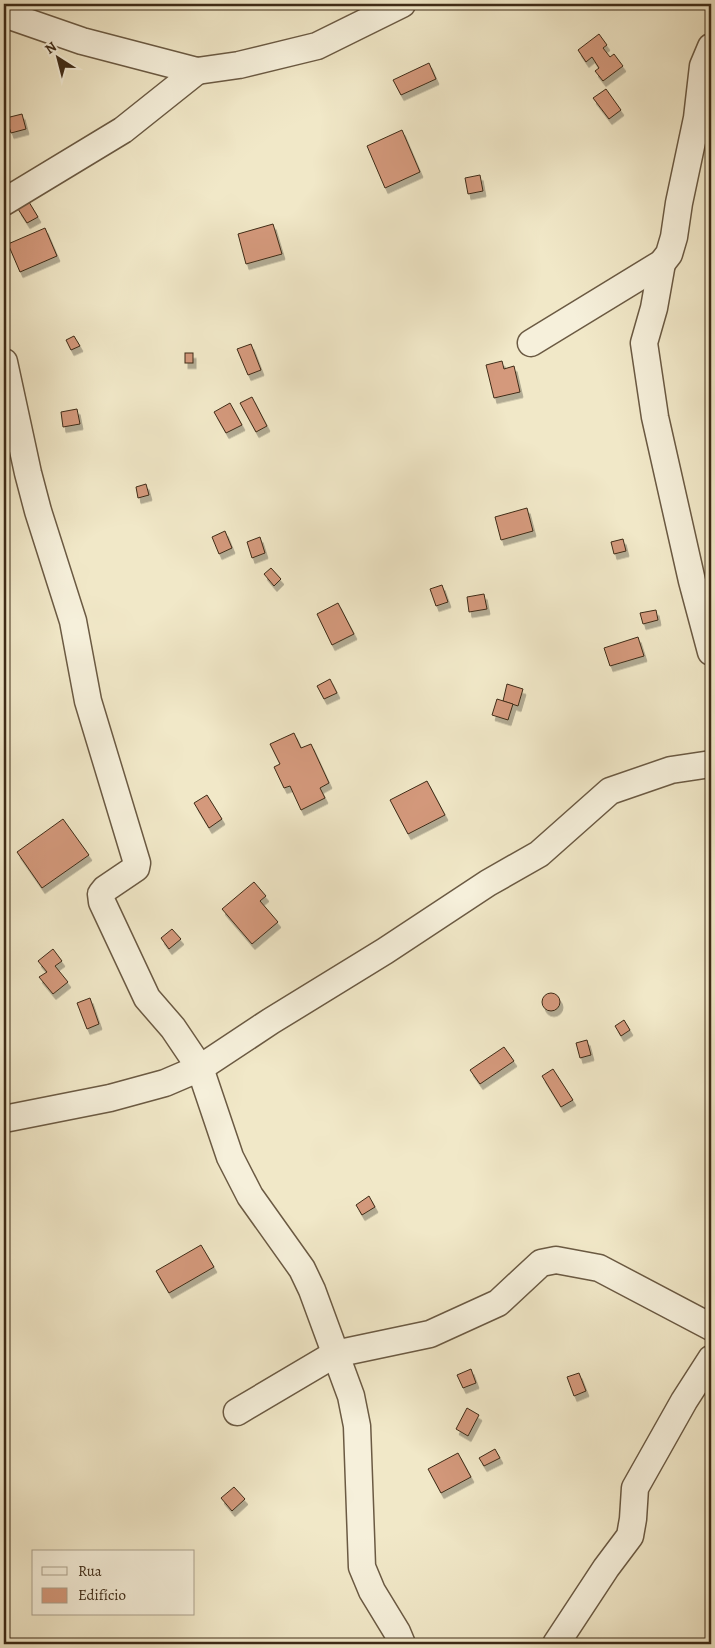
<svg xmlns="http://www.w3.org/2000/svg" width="715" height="1648" viewBox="0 0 715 1648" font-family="Alegreya,serif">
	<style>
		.building { fill: #d4997b; stroke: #3e2b17; filter: url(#shadow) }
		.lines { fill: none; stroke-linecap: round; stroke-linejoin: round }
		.minor-casing { stroke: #6b5a43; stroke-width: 29 }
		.minor { stroke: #f6f0db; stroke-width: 26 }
	</style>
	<defs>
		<filter id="shadow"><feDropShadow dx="3" dy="5.5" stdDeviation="0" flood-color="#0004"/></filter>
	</defs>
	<rect width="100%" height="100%" fill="#f1e8c8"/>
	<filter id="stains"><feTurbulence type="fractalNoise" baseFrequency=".004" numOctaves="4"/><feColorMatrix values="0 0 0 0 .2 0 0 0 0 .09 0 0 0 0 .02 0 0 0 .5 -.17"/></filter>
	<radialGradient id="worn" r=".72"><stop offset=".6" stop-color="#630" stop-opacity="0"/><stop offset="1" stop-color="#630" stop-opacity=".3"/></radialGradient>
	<!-- building -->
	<g class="building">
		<polygon points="599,34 607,45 603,48 610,57 614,54 623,66 603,81 595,71 599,68 592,57 586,62 578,50"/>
		<polygon points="429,63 436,79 401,95 393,80"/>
		<polygon points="606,89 621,110 609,119 593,98"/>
		<polygon points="22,114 26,129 11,133 6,118"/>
		<polygon points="402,130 420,172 385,188 367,146"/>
		<polygon points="480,175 483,191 468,194 465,178"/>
		<polygon points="29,202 38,217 27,223 18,209"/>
		<polygon points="273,224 282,254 246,264 238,234"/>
		<polygon points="45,228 57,256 20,272 8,244"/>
		<polygon points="74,336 80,346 71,350 66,340"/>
		<polygon points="251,344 261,370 248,375 237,349"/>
		<rect x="185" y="353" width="8" height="10"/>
		<polygon points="502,361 504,369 514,366 520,392 494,398 486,365"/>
		<polygon points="252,397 267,426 256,432 240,403"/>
		<polygon points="230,403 242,425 226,433 214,412"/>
		<polygon points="77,409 80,424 63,427 61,412"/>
		<polygon points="146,484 149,495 138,498 136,487"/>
		<polygon points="527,508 533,531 501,540 495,517"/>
		<polygon points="225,531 232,548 219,554 212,537"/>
		<polygon points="260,537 265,553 252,558 247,542"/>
		<polygon points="623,539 626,551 614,554 611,542"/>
		<polygon points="271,568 281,579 274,586 264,574"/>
		<polygon points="442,585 448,602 436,606 430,589"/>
		<polygon points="484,594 487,609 469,612 467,597"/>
		<polygon points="338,603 354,634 332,645 317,614"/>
		<polygon points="656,610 658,620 643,624 640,613"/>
		<polygon points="638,637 644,656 610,666 604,648"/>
		<polygon points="330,679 337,693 324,699 317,686"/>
		<polygon points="507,684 523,689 518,706 503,701"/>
		<polygon points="497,699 513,704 508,720 492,715"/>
		<polygon points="294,733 301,748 311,744 329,783 320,788 325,798 301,810 290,786 284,788 274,767 280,764 270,744"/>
		<polygon points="427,781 445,815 408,834 390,800"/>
		<polygon points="207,795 222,819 209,828 194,803"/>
		<polygon points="63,819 89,855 42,888 17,852"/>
		<polygon points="254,882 266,896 260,901 278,922 252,944 222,909"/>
		<polygon points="172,929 181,939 169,949 161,938"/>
		<polygon points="53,949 62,961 55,966 68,982 53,994 39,977 47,972 38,961"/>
		<circle cx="551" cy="1002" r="9"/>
		<polygon points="90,998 99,1024 87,1029 77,1003"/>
		<polygon points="624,1020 630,1030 621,1036 615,1026"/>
		<polygon points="587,1040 591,1055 580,1058 576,1043"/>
		<polygon points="504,1047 514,1061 480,1084 470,1070"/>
		<polygon points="553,1069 573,1100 561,1107 542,1076"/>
		<polygon points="369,1196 375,1207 362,1215 356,1205"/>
		<polygon points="201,1245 214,1267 169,1293 156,1271"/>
		<polygon points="471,1369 476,1383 463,1388 457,1375"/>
		<polygon points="579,1373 586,1391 574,1396 567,1377"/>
		<polygon points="467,1408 479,1415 468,1436 456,1429"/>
		<polygon points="495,1449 500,1458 484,1466 479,1458"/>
		<polygon points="458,1453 471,1477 441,1493 428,1469"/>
		<polygon points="234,1487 245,1499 232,1511 221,1498"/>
	</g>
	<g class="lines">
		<!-- minor casing -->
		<g class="minor-casing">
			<g id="minor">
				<polyline points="4,14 82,41 197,71 239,65 317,46 402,4"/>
				<polyline points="4,202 123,130 197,71"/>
				<polyline points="662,263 654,308 644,343 655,417 692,581 711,652"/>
				<polyline points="531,343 662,263 669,254 674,237 679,203 697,118 703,66 711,47"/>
				<polyline points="4,362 28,473 38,511 73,621 88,701 137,863 136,868 105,889 101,894 102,902 147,998 173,1028 200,1068 230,1157 250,1196 302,1269 312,1290 351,1396 357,1426 362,1567 372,1591 397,1632 402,1644"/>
				<polyline points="4,1119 110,1098 165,1083 200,1068 271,1021 385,951 488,883 539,854 610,791 671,770 711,764"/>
				<polyline points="237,1412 335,1354 430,1334 498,1303 541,1263 556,1260 599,1268 711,1327"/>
				<polyline points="556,1644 606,1568 630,1536 633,1519 635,1488 684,1401 711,1359"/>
			</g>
		</g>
		<!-- minor -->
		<use href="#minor" class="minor"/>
	</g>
	<!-- margin -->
	<rect width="715" height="1648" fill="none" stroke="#f1e8c8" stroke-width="20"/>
	<rect x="5" y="5" width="705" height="1638" fill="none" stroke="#3e2b17" stroke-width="2.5"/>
	<rect x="10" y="10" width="695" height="1628" fill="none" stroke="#3e2b17"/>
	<!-- legend -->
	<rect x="32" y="1550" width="162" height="65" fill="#f6f0db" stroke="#aca18d"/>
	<rect x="42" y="1567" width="25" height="8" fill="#f6f0db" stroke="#aca18d"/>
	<text x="78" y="1576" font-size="15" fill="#3e2b17">Rua</text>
	<rect x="42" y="1588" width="25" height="15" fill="#d4997b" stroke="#aca18d"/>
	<text x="78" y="1600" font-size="15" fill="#3e2b17">Edifício</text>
	<!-- north arrow -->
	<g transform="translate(58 58) rotate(324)" stroke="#f6f0db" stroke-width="4" paint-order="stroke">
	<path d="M0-4L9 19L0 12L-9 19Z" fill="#3e2b17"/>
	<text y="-8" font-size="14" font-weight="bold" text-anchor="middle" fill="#3e2b17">N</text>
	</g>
	<rect width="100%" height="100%" filter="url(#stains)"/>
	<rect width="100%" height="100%" fill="url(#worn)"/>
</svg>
